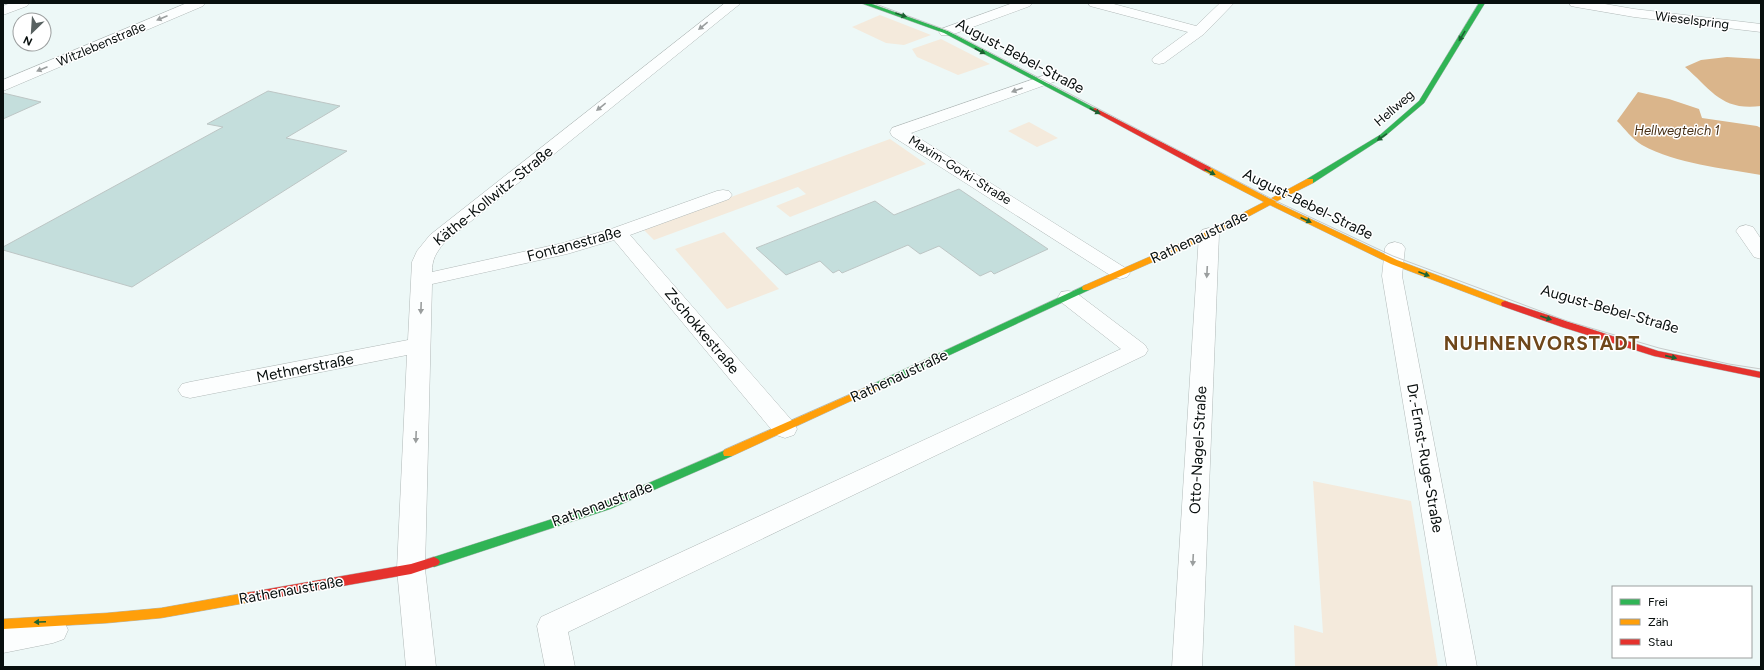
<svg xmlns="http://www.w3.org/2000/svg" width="1764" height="670" viewBox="0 0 1764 670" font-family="Figtree,sans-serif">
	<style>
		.green { fill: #f4eadc }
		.water { fill: #dab58b }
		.building { fill: #c4dedc; stroke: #bdc6c5 }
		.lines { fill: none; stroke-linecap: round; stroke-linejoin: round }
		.street-casing { stroke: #b1b9b8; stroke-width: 1 }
		.fast-casing { stroke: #b1b9b8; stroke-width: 1 }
		.slow-casing { stroke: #b1b9b8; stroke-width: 1 }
		.jam-casing { stroke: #b1b9b8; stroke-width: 1 }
		.street { fill: #fcfefe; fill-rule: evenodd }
		.fast { fill: #30b455; fill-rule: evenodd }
		.slow { fill: #ff9f0a; fill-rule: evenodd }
		.jam { fill: #e5322d; fill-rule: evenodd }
		.tram { stroke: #c8cbcb; stroke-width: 1 }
		.oneway { fill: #1c6232 }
		.oneway2 { fill: #9a9e9e }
		.labels { text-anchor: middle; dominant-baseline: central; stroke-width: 3; stroke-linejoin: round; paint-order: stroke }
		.far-street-label { font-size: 13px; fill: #080f0e; stroke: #fff }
		.far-water-label { font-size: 13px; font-style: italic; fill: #452d13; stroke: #fff }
		.street-label { font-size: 15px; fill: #080f0e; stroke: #fff }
		.district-label { font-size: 19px; font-weight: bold; letter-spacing: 1px; fill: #6e471a; stroke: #fff }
	</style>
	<rect width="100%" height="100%" fill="#edf8f7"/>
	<!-- green -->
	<g class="green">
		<polygon points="880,15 931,35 904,45 886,43 852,27"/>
		<polygon points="941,39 990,64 958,75 917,57 912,49"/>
		<polygon points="1029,122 1058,138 1037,147 1008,131"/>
		<polygon points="890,139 926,164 790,217 776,206 806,194 798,187 654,240 643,229"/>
		<polygon points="724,232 779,289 727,309 675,249"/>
		<polygon points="1313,481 1411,501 1438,667 1295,667 1294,625 1323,633"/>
	</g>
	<!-- water -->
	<g class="water">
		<path d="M1727 57 1761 59V106C1721 111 1712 90 1685 67L1701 60Z"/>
		<path d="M1638 92 1669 99 1699 109 1702 118 1757 126 1761 128V175C1722 168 1677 164 1642 145 1633 140 1625 129 1617 121Z"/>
	</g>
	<!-- building -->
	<g class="building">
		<polygon points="268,91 340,106 286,138 347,151 132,287 3,250 3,247 223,127 207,124"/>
		<polygon points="3,93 41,102 3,119"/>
		<polygon points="959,189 1048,249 994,274 991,271 980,276 939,246 920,254 908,245 842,273 839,270 833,273 820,261 786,275 756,248 875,201 894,215"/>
	</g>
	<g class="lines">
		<!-- street casing -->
		<g class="street-casing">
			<g id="street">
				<polygon points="11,3 29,3 27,6 3,15 3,6"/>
				<polygon points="187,3 205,3 203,6 3,91 3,80"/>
				<path d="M725 3H741L444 243C436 253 432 259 432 272L563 243 611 229 717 191 723 190 729 191 732 195 729 199 630 235 794 423 797 429 794 435 785 438 776 435 614 240 567 254 432 284 425 569 436 667H406L397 569 407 355 190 398 182 396 178 390 182 384 190 382 408 340 412 262 417 251 430 235Z"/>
				<polygon points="1013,3 1032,3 1030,6 951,35 941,35 939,32 941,29"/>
				<polygon points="1088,3 1110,3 1196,26 1220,3 1234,3 1204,34 1164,63 1159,64 1154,63 1152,60 1154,57 1188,32 1090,6"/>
				<polygon points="1569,3 1599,3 1634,9 1761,24 1761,32 1634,17 1576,7 1571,6"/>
				<polygon points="1054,72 1059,74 1062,77 1059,80 911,133 1127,269 1130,273 1127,277 1120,279 1113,277 892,136 890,132 892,128"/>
				<polygon points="1746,225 1753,227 1761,239 1761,259 1754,257 1736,231 1739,227"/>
				<polygon points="1209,228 1216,230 1219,234 1202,667 1172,667 1199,234 1202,230"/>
				<polygon points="1395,242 1402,244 1405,248 1402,276 1477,667 1447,667 1382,276 1385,248 1388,244"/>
				<polygon points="1068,291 1075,292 1145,345 1148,350 1145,355 568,632 575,667 545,667 537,626 541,617 1121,349 1061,302 1058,297 1061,292"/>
				<polygon points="53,617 64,621 68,630 64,639 53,643 3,653 3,627"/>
			</g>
		</g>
		<!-- fast casing -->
		<g class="fast-casing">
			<g id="fast">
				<polygon points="861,3 869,3 948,31 1098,110 1093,111 944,33"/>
				<polygon points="1479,3 1485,3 1424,103 1384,137 1313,183 1307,183 1307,179 1380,135 1419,101"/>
				<polygon points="1086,285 1089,286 1090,288 1089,290 879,388 873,388 871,386 873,384"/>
				<polygon points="728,449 732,450 733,453 732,456 610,509 434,567 430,565 428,562 430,559 434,557 602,503"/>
			</g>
		</g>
		<!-- slow casing -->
		<g class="slow-casing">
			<g id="slow">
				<polygon points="1204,167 1210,167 1270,199 1307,179 1313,179 1313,183 1275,202 1397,260 1508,302 1509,304 1508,306 1502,306 1391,264 1270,205 1212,236 1089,290 1083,290 1082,288 1083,286 1206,232 1264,202 1204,171"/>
				<polygon points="876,383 881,386 879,388 732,456 724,456 723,453 724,450"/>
				<polygon points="251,592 255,593 257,597 255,601 251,602 161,618 107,623 3,629 3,619 107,613 161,608"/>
			</g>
		</g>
		<!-- jam casing -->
		<g class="jam-casing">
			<g id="jam">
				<polygon points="1095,108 1210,167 1211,169 1207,171 1204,171 1093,111 1093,109"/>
				<polygon points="1505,301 1658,351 1761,372 1761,378 1654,356 1562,327 1502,306 1501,304 1502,302"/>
				<polygon points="434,557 438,559 440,562 438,565 411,574 251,602 247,601 245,597 247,593 251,592 411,564"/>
			</g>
		</g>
		<!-- street -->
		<use href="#street" class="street"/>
		<!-- fast -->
		<use href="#fast" class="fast"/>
		<!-- slow -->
		<use href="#slow" class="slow"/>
		<!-- jam -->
		<use href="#jam" class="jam"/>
		<!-- tram -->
		<polyline class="tram" points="873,3 949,31 1276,201 1393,256 1567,321 1659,348 1729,364 1761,369"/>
	</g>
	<!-- one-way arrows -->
	<defs><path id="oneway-solid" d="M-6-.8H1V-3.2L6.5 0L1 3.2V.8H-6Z"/></defs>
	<g class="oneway">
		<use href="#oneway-solid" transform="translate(901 15) rotate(19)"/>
		<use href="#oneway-solid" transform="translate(1462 36) rotate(121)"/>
		<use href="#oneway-solid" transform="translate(980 51) rotate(28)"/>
		<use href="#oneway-solid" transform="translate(1095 111) rotate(28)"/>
		<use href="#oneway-solid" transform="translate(1382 137) rotate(145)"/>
		<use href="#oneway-solid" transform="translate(1210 172) rotate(28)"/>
		<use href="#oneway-solid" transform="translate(1306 220) rotate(25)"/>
		<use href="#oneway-solid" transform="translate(1424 274) rotate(21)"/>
		<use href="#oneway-solid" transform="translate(1546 318) rotate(19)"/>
		<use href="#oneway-solid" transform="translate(1671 357) rotate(13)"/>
		<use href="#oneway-solid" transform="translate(40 622) rotate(177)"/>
	</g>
	<g class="oneway2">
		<use href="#oneway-solid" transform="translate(162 18) rotate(157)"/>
		<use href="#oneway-solid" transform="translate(703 26) rotate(141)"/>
		<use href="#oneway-solid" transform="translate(42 69) rotate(157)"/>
		<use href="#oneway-solid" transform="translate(1017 90) rotate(160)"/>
		<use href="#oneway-solid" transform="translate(601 107) rotate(141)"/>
		<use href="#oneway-solid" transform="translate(1207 272) rotate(93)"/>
		<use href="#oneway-solid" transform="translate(421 308) rotate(92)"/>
		<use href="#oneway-solid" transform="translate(416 437) rotate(92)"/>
		<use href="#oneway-solid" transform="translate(1193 560) rotate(93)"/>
	</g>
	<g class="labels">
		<!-- far-street labels -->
		<g class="far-street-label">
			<text transform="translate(1692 20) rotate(7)">Wieselspring</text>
			<text transform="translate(101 44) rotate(-23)">Witzlebenstraße</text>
			<text transform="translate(1394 108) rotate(-41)">Hellweg</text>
			<text transform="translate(960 170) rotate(32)">Maxim-Gorki-Straße</text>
		</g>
		<!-- far-water labels -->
		<g class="far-water-label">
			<text x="1677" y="130">Hellwegteich 1</text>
		</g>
		<!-- street labels -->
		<g class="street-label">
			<text transform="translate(1020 56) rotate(28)">August-Bebel-Straße</text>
			<text transform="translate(493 196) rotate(-39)">Käthe-Kollwitz-Straße</text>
			<text transform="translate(1308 204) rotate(26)">August-Bebel-Straße</text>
			<text transform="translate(1199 237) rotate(-25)">Rathenaustraße</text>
			<text transform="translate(574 244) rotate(-15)">Fontanestraße</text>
			<text transform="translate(1610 309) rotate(16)">August-Bebel-Straße</text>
			<text transform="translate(702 331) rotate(50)">Zschokkestraße</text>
			<text transform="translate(305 368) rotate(-11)">Methnerstraße</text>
			<text transform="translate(899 376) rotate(-25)">Rathenaustraße</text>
			<text transform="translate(1198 450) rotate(-87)">Otto-Nagel-Straße</text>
			<text transform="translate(1425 458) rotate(80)">Dr.-Ernst-Ruge-Straße</text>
			<text transform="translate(602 504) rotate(-20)">Rathenaustraße</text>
			<text transform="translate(291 590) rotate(-10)">Rathenaustraße</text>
		</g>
		<!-- district labels -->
		<g class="district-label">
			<text x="1542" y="343">NUHNENVORSTADT</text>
		</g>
	</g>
	<!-- border -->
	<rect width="1764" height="670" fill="none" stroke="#080f0e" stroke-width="8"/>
	<!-- legend -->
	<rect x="1612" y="586" width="140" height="72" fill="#ffffff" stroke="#9c9f9f"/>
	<rect x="1620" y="599" width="20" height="6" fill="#30b455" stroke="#9c9f9f"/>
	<text x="1648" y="606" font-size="12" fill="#080f0e">Frei</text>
	<rect x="1620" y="619" width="20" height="6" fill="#ff9f0a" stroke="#9c9f9f"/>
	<text x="1648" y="626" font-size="12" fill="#080f0e">Zäh</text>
	<rect x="1620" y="639" width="20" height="6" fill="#e5322d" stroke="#9c9f9f"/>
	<text x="1648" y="646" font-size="12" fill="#080f0e">Stau</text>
	<!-- north arrow -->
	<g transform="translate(32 32) rotate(205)"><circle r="19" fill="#ffffff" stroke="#9c9f9f"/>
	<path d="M0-3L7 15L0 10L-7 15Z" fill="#586160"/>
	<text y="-6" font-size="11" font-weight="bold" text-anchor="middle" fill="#080f0e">N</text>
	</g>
</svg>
